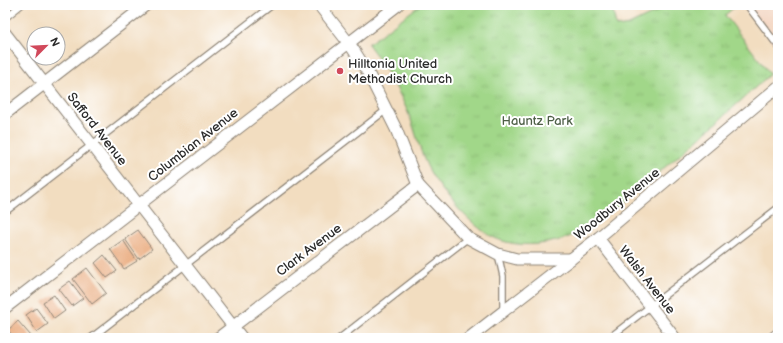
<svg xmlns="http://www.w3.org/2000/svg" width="783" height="343" viewBox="0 0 783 343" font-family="'Balsamiq Sans',sans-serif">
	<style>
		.built { fill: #f3d4bf }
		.park { fill: url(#park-tufts); stroke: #66815a }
		.building { fill: #e8a575 }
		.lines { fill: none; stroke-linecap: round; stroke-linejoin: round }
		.service-casing { stroke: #8e8476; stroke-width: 8 }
		.minor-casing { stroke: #8e8476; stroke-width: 13 }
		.service { stroke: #fff; stroke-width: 5.5 }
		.minor { stroke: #fff; stroke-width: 11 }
		.poi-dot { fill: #d1495b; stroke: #fff; stroke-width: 1.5 }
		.labels { text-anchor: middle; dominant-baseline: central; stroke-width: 4; stroke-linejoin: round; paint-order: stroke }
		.poi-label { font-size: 13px; fill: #2b2b2b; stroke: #fff; text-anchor: start }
		.park-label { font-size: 13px; fill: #4e5f47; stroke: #fff }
		.street-label { font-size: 13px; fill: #2b2b2b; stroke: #fff }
	</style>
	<defs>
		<pattern id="park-tufts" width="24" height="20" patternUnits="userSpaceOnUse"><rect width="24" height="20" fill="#a1d789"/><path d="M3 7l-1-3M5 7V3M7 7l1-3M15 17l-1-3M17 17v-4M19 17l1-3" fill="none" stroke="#8bb976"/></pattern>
	</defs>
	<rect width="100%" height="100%" fill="#fff"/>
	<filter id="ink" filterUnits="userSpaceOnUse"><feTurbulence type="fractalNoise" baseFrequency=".025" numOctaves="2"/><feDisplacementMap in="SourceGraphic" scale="8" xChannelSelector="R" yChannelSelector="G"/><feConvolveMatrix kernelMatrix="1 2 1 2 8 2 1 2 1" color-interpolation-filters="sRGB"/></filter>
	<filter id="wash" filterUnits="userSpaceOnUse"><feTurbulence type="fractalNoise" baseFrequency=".012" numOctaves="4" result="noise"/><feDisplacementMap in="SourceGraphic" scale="16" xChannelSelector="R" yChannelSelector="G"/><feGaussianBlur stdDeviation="0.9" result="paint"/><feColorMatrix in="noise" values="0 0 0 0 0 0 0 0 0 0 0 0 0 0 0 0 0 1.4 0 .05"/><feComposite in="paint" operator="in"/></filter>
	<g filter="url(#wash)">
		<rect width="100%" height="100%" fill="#f2ddc0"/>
		<!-- built -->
		<polygon class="built" points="745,5 778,5 778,49"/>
		<!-- park -->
		<path class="park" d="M420 5H612L616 27 629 25 670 5H737L725 15 770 74C731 110 692 145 652 178 630 196 607 217 582 231 556 245 516 251 489 235 471 224 448 199 436 181 422 162 419 142 411 120 401 93 385 67 368 44Z"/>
		<g id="blocks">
			<!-- building -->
			<g class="building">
				<polygon points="138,230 152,249 139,259 125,239"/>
				<polygon points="123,240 137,261 124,269 110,249"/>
				<polygon points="104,255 117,271 107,278 95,263"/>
				<polygon points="87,268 106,293 92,304 73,279"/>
				<polygon points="70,281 83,298 72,306 59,289"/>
				<polygon points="54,295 65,311 54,319 43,302"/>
				<polygon points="36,308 48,324 37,332 26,315"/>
				<polygon points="18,321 31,336 29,338 15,338 8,330"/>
			</g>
		</g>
	</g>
	<g filter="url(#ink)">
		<use href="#blocks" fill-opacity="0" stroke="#8e8476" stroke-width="1"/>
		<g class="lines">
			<!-- service casing -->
			<g class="service-casing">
				<g id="service">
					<polyline points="747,5 778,46"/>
					<polyline points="5,18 21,5"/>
					<polyline points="5,212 272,5"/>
					<polyline points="498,254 503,276 503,312"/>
					<polyline points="91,338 386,110"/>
					<polyline points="340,338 468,238"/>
					<polyline points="609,338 778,208"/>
				</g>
			</g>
			<!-- minor casing -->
			<g class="minor-casing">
				<g id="minor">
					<polyline points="319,5 351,46 367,71 396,129 418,185 468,238 498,254 517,259 571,259"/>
					<polyline points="5,33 242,338"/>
					<polyline points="5,114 146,5"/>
					<polyline points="598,238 675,338"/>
					<polyline points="5,308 398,5"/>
					<polyline points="218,338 418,185"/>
					<polyline points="469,338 598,238 778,87"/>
					<polyline points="773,338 778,334"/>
				</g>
			</g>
			<!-- service -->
			<use href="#service" class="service"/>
			<!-- minor -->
			<use href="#minor" class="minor"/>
		</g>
	</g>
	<!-- markers -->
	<circle class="poi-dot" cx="340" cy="71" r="4"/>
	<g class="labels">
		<!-- poi labels -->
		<g class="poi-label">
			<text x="348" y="64">Hilltonia United<tspan x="348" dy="15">Methodist Church</tspan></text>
		</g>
		<!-- park labels -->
		<g class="park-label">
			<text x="537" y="121">Hauntz Park</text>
		</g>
		<!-- street labels -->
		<g class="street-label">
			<text transform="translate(97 129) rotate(52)">Safford Avenue</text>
			<text transform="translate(193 145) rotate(-38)">Columbian Avenue</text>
			<text transform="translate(617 204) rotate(-39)">Woodbury Avenue</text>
			<text transform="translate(309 250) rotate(-37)">Clark Avenue</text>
			<text transform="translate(647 280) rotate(52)">Walsh Avenue</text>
		</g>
	</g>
	<!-- margin -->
	<rect width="783" height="343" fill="none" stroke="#fff" stroke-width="20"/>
	<!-- north arrow -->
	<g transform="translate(46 46) rotate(66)"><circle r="19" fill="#ffffff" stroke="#aaaaaa"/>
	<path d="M0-3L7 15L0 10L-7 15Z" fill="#d1495b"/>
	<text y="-6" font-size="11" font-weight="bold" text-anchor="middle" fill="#2b2b2b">N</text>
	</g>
</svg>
